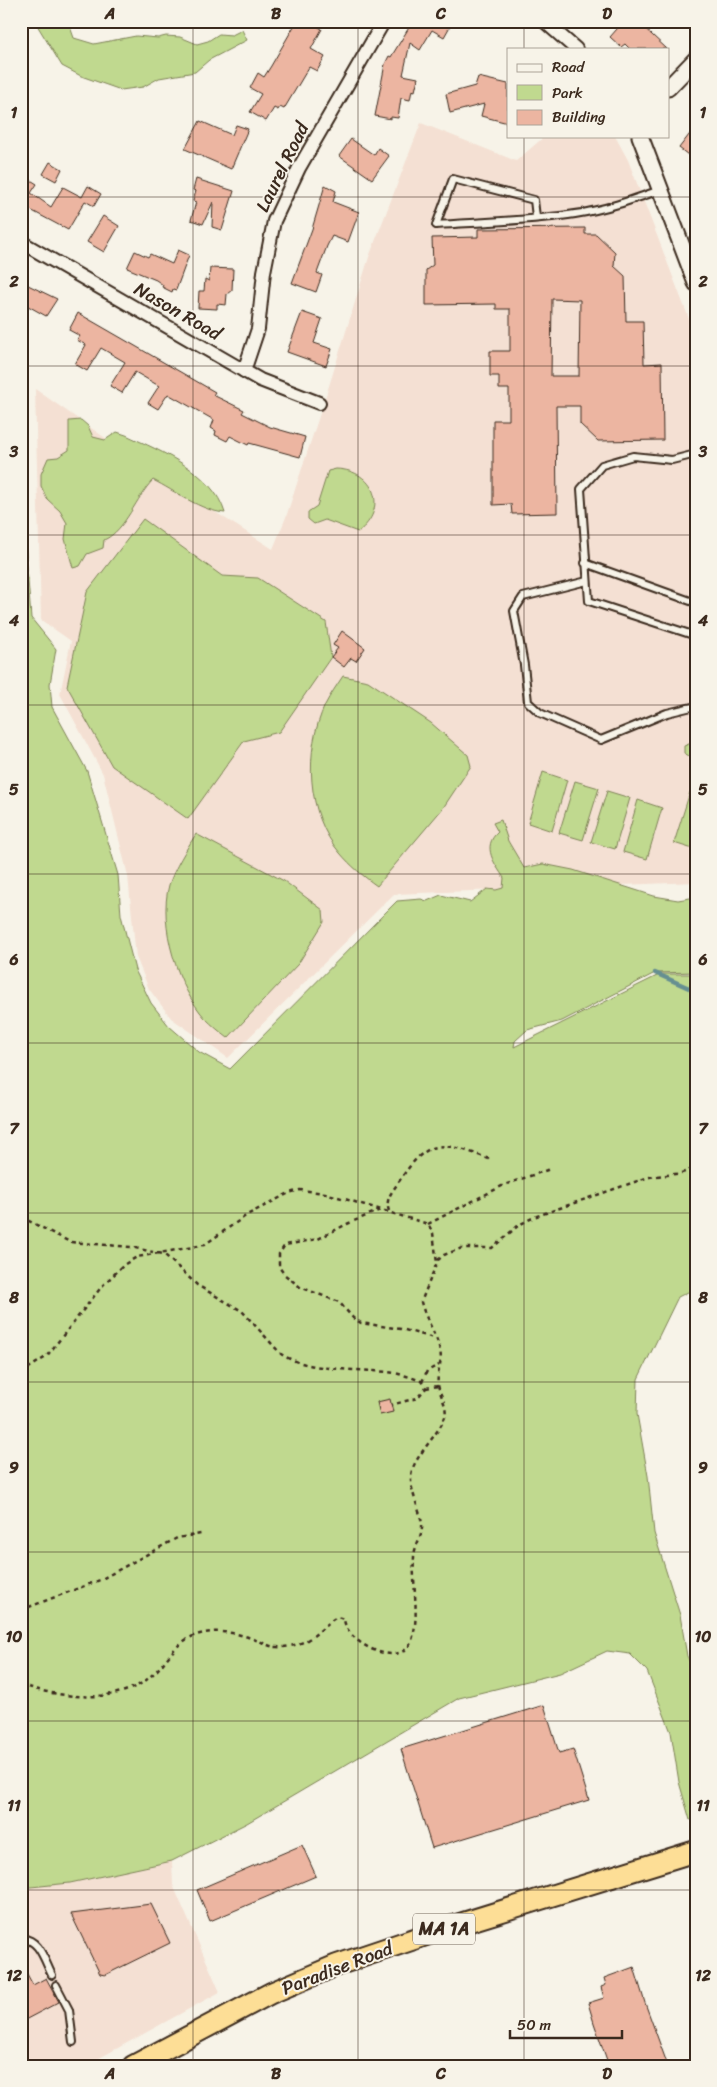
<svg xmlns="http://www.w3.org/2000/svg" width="717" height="2087" viewBox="0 0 717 2087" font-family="Sriracha,sans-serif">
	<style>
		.built { fill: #f4e0d3 }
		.green { fill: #c0d98f; stroke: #7e8256 }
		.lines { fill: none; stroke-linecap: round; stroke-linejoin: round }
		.stream { stroke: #668f91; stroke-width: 4.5 }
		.building { fill: #ecb5a1; stroke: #3b2a1e; fill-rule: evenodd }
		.service-casing { stroke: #3b2a1e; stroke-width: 10 }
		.minor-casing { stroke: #3b2a1e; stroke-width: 16 }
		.tertiary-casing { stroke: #3b2a1e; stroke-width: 19 }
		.trunk-casing { stroke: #3b2a1e; stroke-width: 24 }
		.path { stroke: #3b2a1e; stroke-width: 2.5; stroke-dasharray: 4 4; stroke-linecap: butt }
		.service { stroke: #f7f3e8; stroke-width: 6 }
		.minor { stroke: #f7f3e8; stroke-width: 12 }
		.tertiary { stroke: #f7f3e8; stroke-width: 15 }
		.trunk { stroke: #fdde96; stroke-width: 20 }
		.grid { fill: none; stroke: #3b2a1e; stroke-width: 1; stroke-opacity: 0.55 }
		.labels { text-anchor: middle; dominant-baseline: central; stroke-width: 4; stroke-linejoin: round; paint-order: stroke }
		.shield { fill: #f7f3e8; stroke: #73665b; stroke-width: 1 }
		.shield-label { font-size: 18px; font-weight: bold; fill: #3b2a1e }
		.street-label { font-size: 19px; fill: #3b2a1e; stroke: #f7f3e8 }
		.neatline { fill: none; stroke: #3b2a1e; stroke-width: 2 }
		.grid-label { font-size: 16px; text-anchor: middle; font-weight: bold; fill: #3b2a1e }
	</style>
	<rect width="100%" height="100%" fill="#f7f3e8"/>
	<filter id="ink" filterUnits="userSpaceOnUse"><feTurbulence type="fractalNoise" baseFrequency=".02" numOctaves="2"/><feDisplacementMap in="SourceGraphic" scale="10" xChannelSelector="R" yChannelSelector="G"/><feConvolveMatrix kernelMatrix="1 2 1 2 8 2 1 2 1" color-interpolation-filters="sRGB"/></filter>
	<g filter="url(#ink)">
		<!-- built -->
		<g class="built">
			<polygon points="421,123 516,161 545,136 615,136 628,160 696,337 696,882 394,894 228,1058 171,1018 149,989 136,957 128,876 103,774 60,694 71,641 41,620 35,389 173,485 273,549 286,517 329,386 369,257"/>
			<polygon points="172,1861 173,1885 220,1992 85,2066 21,2066 21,1888 70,1883"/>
		</g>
		<!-- green -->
		<g class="green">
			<polygon points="21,21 68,21 74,38 94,44 136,36 158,38 166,36 180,37 197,44 208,41 219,34 232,35 242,30 247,40 209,60 195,72 159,78 143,87 121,90 81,76 62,66 37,25"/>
			<path d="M81 420 88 426 93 437 105 440 117 432 126 435C162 452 213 472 225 513 201 511 175 491 153 480 136 497 126 530 104 540L103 548 87 554 80 566 73 568 65 539 67 523 60 511 47 499 41 486V474L48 458 58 457 69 450V421Z"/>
			<path d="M21 462 23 517 31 618 56 649 50 684 52 707 87 771 118 875 121 915 135 970 151 1003 169 1026 199 1052 230 1069 397 901 421 899 427 901 441 895 470 902 487 889 496 890 503 888 504 878C495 864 481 847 498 832L493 823 501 820 508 841 524 868 543 864 573 870 654 896 678 900 696 897V972L655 973 562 1021 527 1030 515 1041 514 1047 661 974H696V1288L678 1297 638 1379 637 1414 648 1476 654 1533 680 1615 687 1656 696 1676V1818L690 1820 679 1782 671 1732 647 1671 630 1654 607 1651 560 1673 459 1698 247 1823 172 1861 70 1883 21 1888Z"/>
			<path d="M336 469C375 470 389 509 358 532L325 520 314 524 308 519V512L317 506 328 471Z"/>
			<polygon points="143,519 222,576 258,578 326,622 331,657 279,732 244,741 188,819 112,766 67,686 87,592"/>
			<path d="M343 676 368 681 431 723 468 755 471 766 443 808 377 886C363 876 351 866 340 853 306 814 304 750 325 705 330 695 337 685 343 676Z"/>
			<polygon points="696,741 696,760 684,753 684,746"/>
			<polygon points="543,772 567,780 552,831 528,823"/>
			<polygon points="575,781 599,788 583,840 559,833"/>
			<polygon points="607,791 630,798 615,849 591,842"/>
			<polygon points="690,792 696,794 696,850 674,843"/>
			<polygon points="638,800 662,808 647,859 623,852"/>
			<path d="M196 834 284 881 323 910 324 922 298 964 228 1038C220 1032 212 1025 205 1018 178 988 158 925 169 885 175 867 186 850 196 834Z"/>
		</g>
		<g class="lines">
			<!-- stream -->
			<polyline class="stream" points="655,973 689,988 696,987"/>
		</g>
		<!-- building -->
		<g class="building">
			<polygon points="297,21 308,21 322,29 311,49 325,57 317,71 309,67 284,109 280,107 278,110 274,108 266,121 250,112 261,94 250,88 258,73 264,77 271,66"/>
			<polygon points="413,21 453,21 444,37 432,30 420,50 410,43 403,75 418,78 415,91 412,90 410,100 401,98 398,118 391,117 391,119 375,116 385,64 389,56 391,57"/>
			<polygon points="624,21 637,21 667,49 630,49 625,44 621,47 610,37"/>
			<polygon points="478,77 508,84 508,123 481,116 484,104 450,113 446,94 475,86"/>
			<polygon points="200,121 232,135 236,125 248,129 231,169 185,149"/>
			<polygon points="696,126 696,161 679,148"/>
			<polygon points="351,139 374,155 378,148 389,156 372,179 339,156"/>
			<polygon points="50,162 62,169 56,181 43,174"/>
			<polygon points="21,174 37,184 31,193 51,207 63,187 82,197 88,186 101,194 94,206 85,201 68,230 23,206 21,209"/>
			<polygon points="196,179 234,191 222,230 212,227 213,202 203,224 191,220 196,202 193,201 196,191 193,190"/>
			<polygon points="325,185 336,191 333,202 359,212 348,242 332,236 327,246 317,273 322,275 316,292 292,283 312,229"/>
			<polygon points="103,216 119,226 104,252 87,242"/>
			<path d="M585 228V234H596L615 252 614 266 625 276 626 321H643L644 364 662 363 663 440 598 441 580 424V406H556L557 513 512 514 511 504 493 505V420H509V389H499V376H490V351H510V309H496V304L426 305V270L433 265 432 238 478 237V229ZM552 299 580 300 579 376H551Z"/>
			<polygon points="178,250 189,255 176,290 173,289 172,292 162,287 163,285 156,280 127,268 135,251 148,257 150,254 172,264"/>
			<polygon points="210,268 233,269 232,290 227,294 226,305 217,304 217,309 198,308 199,291 204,291 205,279 209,281"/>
			<polygon points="28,285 57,299 46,316 21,302 21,296"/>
			<polygon points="302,312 322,319 314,343 332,349 326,366 287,352"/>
			<polygon points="78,313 215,392 213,395 244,410 242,413 270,427 305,437 300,457 249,443 248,445 230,436 227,441 215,435 216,431 211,428 214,420 168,394 158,409 148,403 159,386 135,372 122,393 110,386 125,362 101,348 87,371 75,364 86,345 77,340 80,336 69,330"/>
			<polygon points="342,631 365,648 356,661 351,658 344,667 331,657 338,648 333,645"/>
			<polygon points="390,1399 393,1412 380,1415 377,1402"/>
			<polygon points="544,1705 559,1753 573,1749 589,1800 432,1848 401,1749"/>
			<polygon points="302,1845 316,1876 210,1921 197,1890"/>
			<polygon points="151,1904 170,1943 105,1975 100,1974 71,1914"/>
			<polygon points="21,1963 33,1985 46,1978 59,2002 21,2022"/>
			<polygon points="634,1967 645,2003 668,2066 609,2066 594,2023 588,2003 604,1998 601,1987 606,1985 604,1978"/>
		</g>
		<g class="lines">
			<!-- service casing -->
			<g class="service-casing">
				<g id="service">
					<path d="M536 217 534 200 453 179 436 225C482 222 529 221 575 214 604 210 632 200 660 190"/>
					<polyline points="696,454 672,460 633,456 602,465 581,489 589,601 696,636"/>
					<polyline points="585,563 696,603"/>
					<polyline points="587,581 523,597 514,611 524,665 528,702 540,713 601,740 667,713 696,706"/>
					<path d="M21 1939C39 1937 45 1962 52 1975"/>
					<polyline points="56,1985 69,2010 73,2042"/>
				</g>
			</g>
			<!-- minor casing -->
			<g class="minor-casing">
				<g id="minor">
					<polyline points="544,21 576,49"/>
					<polyline points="21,242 260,380 319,403"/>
					<polyline points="244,371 258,329 264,272 274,221 299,168 384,21"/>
				</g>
			</g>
			<!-- tertiary casing -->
			<g class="tertiary-casing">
				<g id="tertiary">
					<polyline points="668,88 696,59"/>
					<polyline points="640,136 696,283"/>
				</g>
			</g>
			<!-- trunk casing -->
			<g class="trunk-casing">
				<polyline id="trunk" points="133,2066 271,1993 337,1965 447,1928 696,1851"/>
			</g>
			<!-- path -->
			<g class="path">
				<polyline points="380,1210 347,1224 318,1239 285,1245 279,1254 279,1267 285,1275 300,1287 339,1302 353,1318 361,1323 401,1329 434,1338"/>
				<path d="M389 1211C385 1200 391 1193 398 1183 427 1138 441 1140 489 1159"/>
				<polyline points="21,1217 70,1242 131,1247 153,1252"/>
				<polyline points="428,1224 504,1185 550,1169"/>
				<path d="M158 1253 164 1254 197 1285 242 1311 281 1354C310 1373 361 1368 395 1373 404 1375 413 1378 421 1381L426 1388 417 1398 391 1405"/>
				<polyline points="21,1373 46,1357 103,1285 125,1264 137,1257 204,1245 247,1215 289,1193 300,1190 325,1193 428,1224 433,1233 437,1263"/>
				<polyline points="422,1382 427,1371 439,1365"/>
				<polyline points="426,1388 438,1386"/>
				<polyline points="21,1610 100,1580 177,1538 201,1534"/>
				<path d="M21 1684C58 1699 122 1705 152 1675 169 1660 175 1640 200 1634 219 1629 238 1633 256 1640 263 1642 269 1647 277 1647 285 1648 296 1645 303 1642 317 1636 325 1624 337 1617L344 1619C346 1644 402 1671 412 1640 420 1614 412 1584 414 1557 414 1546 423 1536 422 1524 420 1509 410 1492 411 1476 412 1458 438 1436 445 1417 448 1407 440 1395 438 1385 436 1373 443 1362 440 1351 437 1334 425 1319 421 1302L438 1260 444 1255 462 1248H492L519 1225 534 1217 646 1178C661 1174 687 1176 696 1166"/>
			</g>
			<!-- service -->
			<use href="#service" class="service"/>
			<!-- minor -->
			<use href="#minor" class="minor"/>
			<!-- tertiary -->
			<use href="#tertiary" class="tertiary"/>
			<!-- trunk -->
			<use href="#trunk" class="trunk"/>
		</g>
	</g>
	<!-- grid -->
	<path class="grid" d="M193 21V2066M358 21V2066M524 21V49M524 136V2066M21 197H696M21 366H696M21 535H696M21 705H696M21 874H696M21 1043H696M21 1213H696M21 1382H696M21 1552H696M21 1721H696M21 1890H696"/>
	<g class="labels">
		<!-- shield labels -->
		<rect class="shield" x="413" y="1913.5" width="62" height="31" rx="4"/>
		<g class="shield-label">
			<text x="444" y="1929">MA 1A</text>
		</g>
		<!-- street labels -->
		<g class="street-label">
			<text transform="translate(282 167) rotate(-64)">Laurel Road</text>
			<text transform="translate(178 311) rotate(30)">Nason Road</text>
			<text transform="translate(337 1968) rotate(-21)">Paradise Road</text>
		</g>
	</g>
	<!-- margin -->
	<rect width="717" height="2087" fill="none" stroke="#f7f3e8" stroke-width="55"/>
	<!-- legend -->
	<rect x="507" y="48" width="162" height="90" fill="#f7f3e8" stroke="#aca397"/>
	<rect x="517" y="64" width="25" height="8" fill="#f7f3e8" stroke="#aca397"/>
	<text x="552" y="72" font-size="15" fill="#3b2a1e">Road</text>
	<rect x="517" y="85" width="25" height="15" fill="#c0d98f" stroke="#aca397"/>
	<text x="552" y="98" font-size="15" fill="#3b2a1e">Park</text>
	<rect x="517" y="110" width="25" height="15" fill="#ecb5a1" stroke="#aca397"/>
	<text x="552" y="122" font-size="15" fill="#3b2a1e">Building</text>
	<!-- scale -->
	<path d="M510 2030v8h112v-8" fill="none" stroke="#3b2a1e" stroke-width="2.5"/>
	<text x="517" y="2030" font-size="15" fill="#3b2a1e" stroke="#f7f3e8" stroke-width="4" paint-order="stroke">50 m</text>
	<rect x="28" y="28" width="662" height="2032" class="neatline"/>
	<g class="grid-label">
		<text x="110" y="19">A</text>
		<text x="276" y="19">B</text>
		<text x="441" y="19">C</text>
		<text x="607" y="19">D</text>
		<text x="14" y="118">1</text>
		<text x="703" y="118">1</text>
		<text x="14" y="287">2</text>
		<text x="703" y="287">2</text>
		<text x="14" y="457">3</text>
		<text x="703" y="457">3</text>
		<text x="14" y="626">4</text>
		<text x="703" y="626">4</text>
		<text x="14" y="795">5</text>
		<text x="703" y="795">5</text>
		<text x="14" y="965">6</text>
		<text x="703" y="965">6</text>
		<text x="14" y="1134">7</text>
		<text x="703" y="1134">7</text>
		<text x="14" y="1303">8</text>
		<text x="703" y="1303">8</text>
		<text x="14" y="1473">9</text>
		<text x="703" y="1473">9</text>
		<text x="14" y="1642">10</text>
		<text x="703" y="1642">10</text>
		<text x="14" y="1811">11</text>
		<text x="703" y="1811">11</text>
		<text x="14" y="1981">12</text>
		<text x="703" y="1981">12</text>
		<text x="110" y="2079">A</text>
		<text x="276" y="2079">B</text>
		<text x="441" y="2079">C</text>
		<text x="607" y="2079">D</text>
	</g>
</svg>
